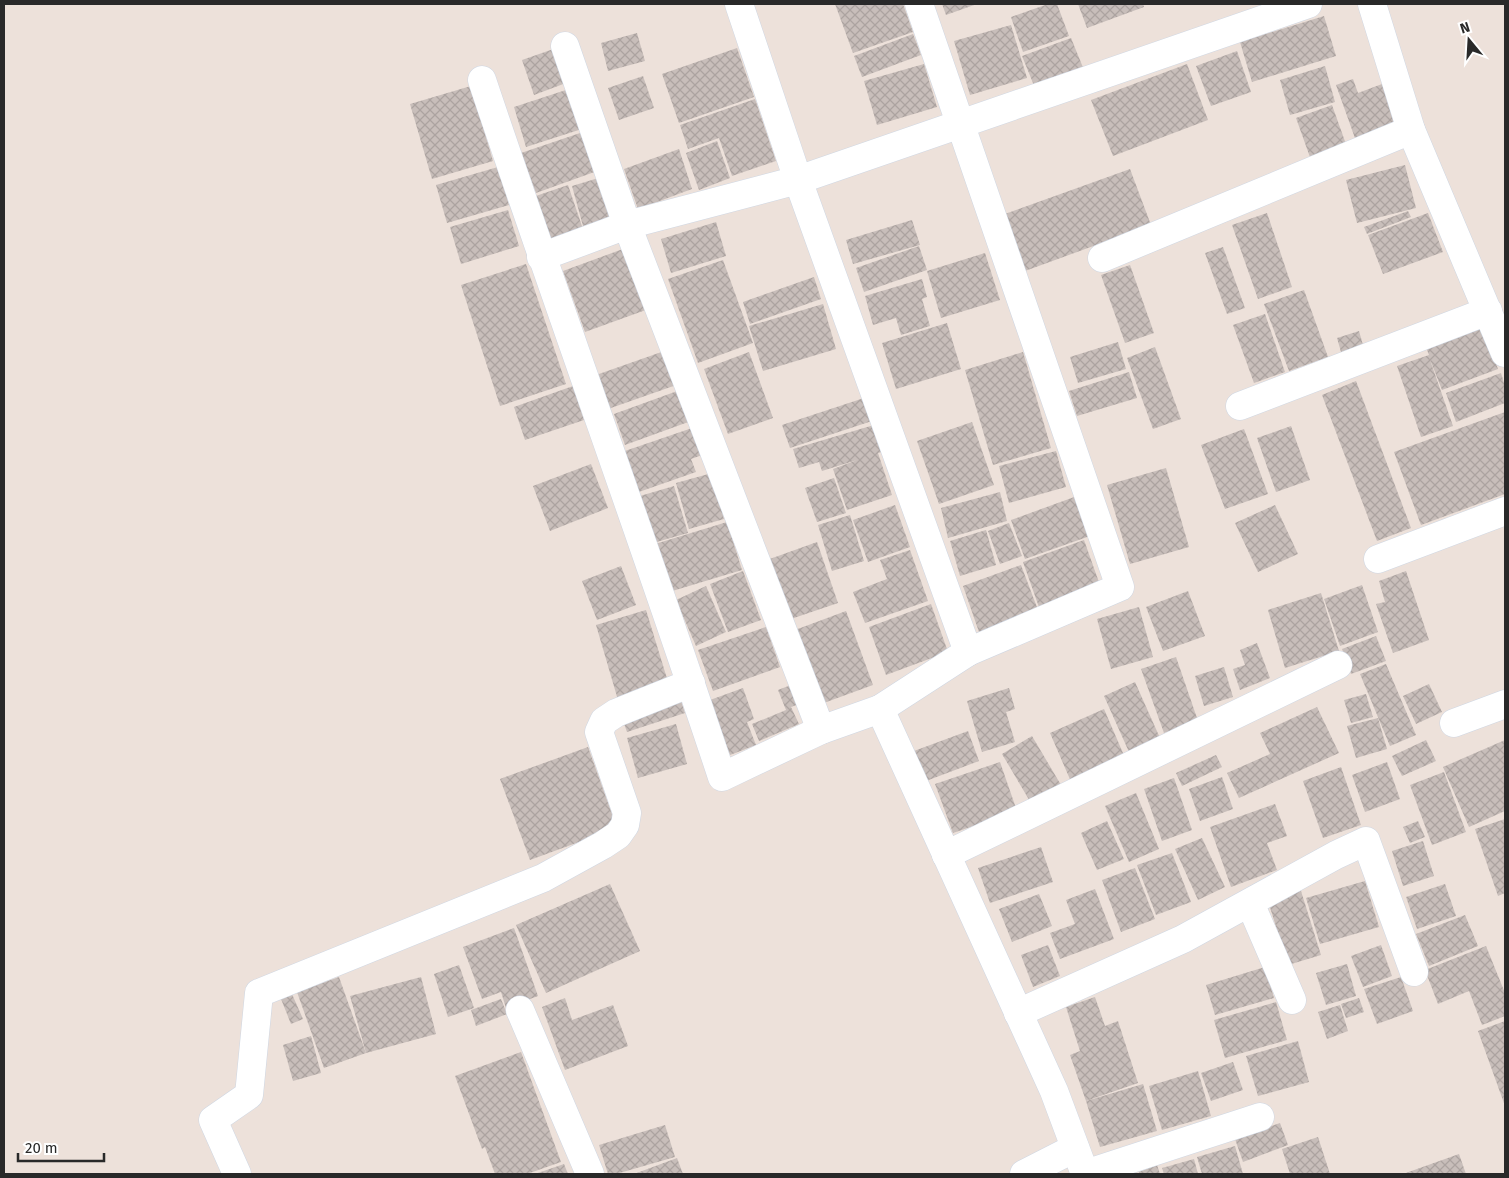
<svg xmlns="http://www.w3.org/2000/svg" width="1509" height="1178" viewBox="0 0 1509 1178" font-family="'Fira Sans',sans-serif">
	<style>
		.building { fill: url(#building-cross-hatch) }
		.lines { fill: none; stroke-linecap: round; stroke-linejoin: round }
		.minor-casing { stroke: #cfd7e3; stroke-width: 29 }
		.minor { stroke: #fff; stroke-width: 28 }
	</style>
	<defs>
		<pattern id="building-cross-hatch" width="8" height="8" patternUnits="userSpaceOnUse" patternTransform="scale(1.25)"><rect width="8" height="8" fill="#c8beba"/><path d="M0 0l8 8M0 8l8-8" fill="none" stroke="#aca3a0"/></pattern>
	</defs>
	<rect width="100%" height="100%" fill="#ede1da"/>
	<!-- building -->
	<g class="building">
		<polygon points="835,4 903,4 913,32 853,53"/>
		<polygon points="942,4 977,4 946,15"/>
		<polygon points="1048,4 1057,4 1069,36 1023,52 1011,17"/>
		<polygon points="1078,4 1143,4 1144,7 1087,28"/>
		<polygon points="1324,16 1336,56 1252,82 1240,42"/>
		<polygon points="1011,25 1027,78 970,95 954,41"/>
		<polygon points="637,33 645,61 608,71 601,43"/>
		<polygon points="913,34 921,55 862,77 854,56"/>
		<polygon points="1071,38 1084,70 1035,88 1022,56"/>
		<polygon points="562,46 574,80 534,95 522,60"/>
		<polygon points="737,48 754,97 679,123 662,74"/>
		<polygon points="1237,51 1251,92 1211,106 1196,66"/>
		<polygon points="924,64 937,107 877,125 864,81"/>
		<polygon points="1187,64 1208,120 1113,156 1091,100"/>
		<polygon points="1325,66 1335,102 1290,115 1280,80"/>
		<polygon points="643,76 654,108 619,120 608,88"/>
		<polygon points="1353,79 1358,93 1382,84 1397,126 1356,141 1336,85"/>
		<polygon points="471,86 493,161 432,179 410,104"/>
		<polygon points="572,88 585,128 526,147 514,107"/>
		<polygon points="755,99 776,161 732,176 719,138 688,149 680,125"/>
		<polygon points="1332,105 1347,147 1311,160 1296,118"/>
		<polygon points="586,131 600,170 536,193 521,153"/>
		<polygon points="717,141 730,178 699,190 686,153"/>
		<polygon points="679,149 692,189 638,209 624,169"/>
		<polygon points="1405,165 1416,208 1357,223 1346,180"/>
		<polygon points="498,167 509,205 447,223 436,185"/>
		<polygon points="1130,169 1151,225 1025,271 1005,214"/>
		<polygon points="605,176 616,216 583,226 572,186"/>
		<polygon points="568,185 584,232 547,245 530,198"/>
		<polygon points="508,210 519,246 461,264 450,227"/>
		<polygon points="1408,211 1411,217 1367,234 1364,227"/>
		<polygon points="1267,213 1292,287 1258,299 1232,225"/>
		<polygon points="1428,213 1443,252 1383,274 1368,235"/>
		<polygon points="912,220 920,245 853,264 846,240"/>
		<polygon points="716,222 726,256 671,273 661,239"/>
		<polygon points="631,246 654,307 585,332 563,271"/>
		<polygon points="919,246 927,270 864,292 856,268"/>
		<polygon points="1223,247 1245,308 1227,314 1205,253"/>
		<polygon points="985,253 1000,300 941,318 927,271"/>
		<polygon points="723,260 753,343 698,363 668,279"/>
		<polygon points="526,264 566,384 500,406 461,285"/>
		<polygon points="1130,265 1154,333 1125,343 1101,275"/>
		<polygon points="814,277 821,299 750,324 743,302"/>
		<polygon points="922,279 927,297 922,299 930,326 901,335 896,318 873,325 865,296"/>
		<polygon points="1304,290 1328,357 1289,371 1264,304"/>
		<polygon points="823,304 836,349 763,371 749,326"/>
		<polygon points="1265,314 1285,372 1254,383 1233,325"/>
		<polygon points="947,323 961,369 896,389 882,343"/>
		<polygon points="1481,324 1498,369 1442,390 1429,357 1453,426 1421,437 1397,366 1429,355 1425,345"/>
		<polygon points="1359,331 1363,345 1341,352 1337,338"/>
		<polygon points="1118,342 1126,369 1078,383 1070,357"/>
		<polygon points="1155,347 1181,419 1153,429 1127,358"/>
		<polygon points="670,349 682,383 608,409 596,375"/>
		<polygon points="749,352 773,418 728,434 704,369"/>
		<polygon points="1023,352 1051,448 993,465 965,370"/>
		<polygon points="1129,372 1137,398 1077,416 1069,391"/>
		<polygon points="1501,373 1505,386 1505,403 1456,422 1446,393"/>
		<polygon points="1356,381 1411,528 1377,541 1322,395"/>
		<polygon points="573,386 584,420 525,440 514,407"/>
		<polygon points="680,390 691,421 625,445 614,414"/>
		<polygon points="864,398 872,421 790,448 782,425"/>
		<polygon points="1505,412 1505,494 1421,525 1394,452"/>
		<polygon points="972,422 994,485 939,504 917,441"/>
		<polygon points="874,425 882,452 878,453 892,495 847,510 833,469 857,460 822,471 819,462 799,468 793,449"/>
		<polygon points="1291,426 1310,480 1276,492 1257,438"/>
		<polygon points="695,427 705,454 691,459 696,472 636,493 622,452"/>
		<polygon points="1244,429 1268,494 1225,509 1201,445"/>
		<polygon points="1056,451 1066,487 1009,503 999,466"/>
		<polygon points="591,464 608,508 550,531 533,486"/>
		<polygon points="1166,468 1189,547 1130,564 1107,485"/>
		<polygon points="712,473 724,519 689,529 676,483"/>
		<polygon points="834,478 846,513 817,522 805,488"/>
		<polygon points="674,486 688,533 653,543 640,496"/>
		<polygon points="1000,492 1007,521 948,538 941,508"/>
		<polygon points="1077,496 1090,536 1025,559 1011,520"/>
		<polygon points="895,505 910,547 868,562 853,520"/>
		<polygon points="1275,505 1298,554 1258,572 1235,523"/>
		<polygon points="850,515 864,561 832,571 818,525"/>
		<polygon points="727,522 742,570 669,592 655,544"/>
		<polygon points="1009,523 1022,556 1000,564 988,531"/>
		<polygon points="986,530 996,565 960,576 950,541"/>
		<polygon points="1084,540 1101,588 1040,610 1023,562"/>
		<polygon points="817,542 838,603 788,620 767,560"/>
		<polygon points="910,550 928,601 865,623 853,592 887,579 880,560"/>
		<polygon points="1021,565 1038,610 979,632 963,586"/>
		<polygon points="621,566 636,605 597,620 582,581"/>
		<polygon points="743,571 761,620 728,632 710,584"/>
		<polygon points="1406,571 1429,640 1393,653 1376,604 1385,602 1379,581"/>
		<polygon points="1362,585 1378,632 1340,646 1324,599"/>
		<polygon points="706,586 726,632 696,646 676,600"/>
		<polygon points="1188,591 1205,636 1163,651 1146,607"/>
		<polygon points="1321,593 1339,651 1285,668 1268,610"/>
		<polygon points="931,604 948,652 886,675 869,627"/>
		<polygon points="1139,607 1153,657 1111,669 1097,619"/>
		<polygon points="646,610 669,685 618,700 596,625"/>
		<polygon points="846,611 873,685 821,704 795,630"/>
		<polygon points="766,627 780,667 713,691 698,650"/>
		<polygon points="1376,636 1386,661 1351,674 1342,649"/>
		<polygon points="1257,643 1270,678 1240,690 1233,669 1245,665 1240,650"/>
		<polygon points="1176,657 1198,721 1164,733 1141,669"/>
		<polygon points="1386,664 1416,735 1390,746 1360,674"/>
		<polygon points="1224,667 1233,697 1204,706 1195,676"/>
		<polygon points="1135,682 1160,738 1129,752 1104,696"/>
		<polygon points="1429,684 1442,712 1416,724 1403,696"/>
		<polygon points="791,685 799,704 791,707 799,724 759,741 752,724 786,710 778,690"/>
		<polygon points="743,688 754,719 747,722 756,745 730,755 710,700"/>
		<polygon points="1009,688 1015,709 1006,712 1015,742 982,752 967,701"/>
		<polygon points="1366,694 1373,717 1351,723 1344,700"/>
		<polygon points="679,695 685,713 627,732 621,715"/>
		<polygon points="1317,707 1339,753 1239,798 1227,773 1270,754 1260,733"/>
		<polygon points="1104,709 1126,760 1072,784 1050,733"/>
		<polygon points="1378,718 1387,749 1356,758 1347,726"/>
		<polygon points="676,724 687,764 638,778 627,738"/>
		<polygon points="968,731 979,761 926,781 914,751"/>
		<polygon points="1032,736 1061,785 1031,803 1002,754"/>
		<polygon points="1426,740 1436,761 1402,776 1392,756"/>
		<polygon points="1505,740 1505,811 1469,827 1443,767"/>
		<polygon points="588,747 617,828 530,860 500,779"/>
		<polygon points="1216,755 1222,767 1182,786 1176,773"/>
		<polygon points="1000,762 1017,811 953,833 935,784"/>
		<polygon points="1387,762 1400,799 1365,812 1352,775"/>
		<polygon points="1341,767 1361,825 1323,838 1303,781"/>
		<polygon points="1444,772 1466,832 1432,845 1410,785"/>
		<polygon points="1222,777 1233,809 1200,821 1189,789"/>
		<polygon points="1174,778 1192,830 1162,841 1144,789"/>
		<polygon points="1136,793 1159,849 1129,862 1105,806"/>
		<polygon points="1275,804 1287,836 1267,843 1277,870 1231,887 1210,827"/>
		<polygon points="1505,819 1505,893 1498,896 1475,829"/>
		<polygon points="1107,821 1124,859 1097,870 1081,833"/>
		<polygon points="1418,821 1425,837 1410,843 1403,827"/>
		<polygon points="1202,838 1225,887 1198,900 1175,849"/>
		<polygon points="1423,841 1434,876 1403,886 1392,851"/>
		<polygon points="1041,847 1053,882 990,903 978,868"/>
		<polygon points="1172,853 1191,902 1156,915 1137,865"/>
		<polygon points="1135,868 1155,919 1121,932 1102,880"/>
		<polygon points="1365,881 1379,927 1320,944 1306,898"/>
		<polygon points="610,884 640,951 546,993 516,925"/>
		<polygon points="1445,884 1456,916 1417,929 1406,897"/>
		<polygon points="1095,889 1114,939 1060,959 1050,933 1075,924 1066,900"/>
		<polygon points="1301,891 1321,955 1288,965 1268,901"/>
		<polygon points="1039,894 1052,926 1012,942 999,909"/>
		<polygon points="1465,915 1478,946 1429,966 1416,934"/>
		<polygon points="514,928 538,996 506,1008 501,992 482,999 463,947"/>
		<polygon points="1048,945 1060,976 1033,987 1021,955"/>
		<polygon points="1381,945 1392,976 1363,987 1351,956"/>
		<polygon points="1486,946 1505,993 1505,1016 1482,1025 1469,991 1438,1004 1425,970"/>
		<polygon points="1347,964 1356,996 1326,1005 1316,973"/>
		<polygon points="459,965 474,1008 448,1017 434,974"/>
		<polygon points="1265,967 1274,998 1215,1015 1206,985"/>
		<polygon points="339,977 366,1053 324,1068 297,992"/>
		<polygon points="421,977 436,1034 366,1053 350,996"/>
		<polygon points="1401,977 1413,1011 1377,1024 1364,989"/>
		<polygon points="292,994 303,1019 291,1024 281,999"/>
		<polygon points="1095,997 1105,1026 1118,1021 1138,1083 1086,1101 1070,1055 1080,1051 1066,1007"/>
		<polygon points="565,998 572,1020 613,1005 628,1046 565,1070 542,1007"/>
		<polygon points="1359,998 1364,1012 1346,1018 1341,1004"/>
		<polygon points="501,999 507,1014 476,1026 471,1010"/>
		<polygon points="1276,1002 1287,1040 1225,1058 1214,1020"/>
		<polygon points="1340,1005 1348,1031 1327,1039 1318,1012"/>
		<polygon points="1505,1021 1505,1106 1478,1031"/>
		<polygon points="311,1036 321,1073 293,1081 283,1045"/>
		<polygon points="1298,1041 1309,1082 1258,1096 1246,1056"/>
		<polygon points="521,1052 561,1162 527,1174 495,1174 485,1147 482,1149 455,1076"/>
		<polygon points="1233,1062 1243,1090 1211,1101 1201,1073"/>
		<polygon points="1198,1071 1211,1116 1162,1130 1149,1086"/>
		<polygon points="1143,1084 1157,1131 1100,1147 1086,1101"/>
		<polygon points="1280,1123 1288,1145 1243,1162 1235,1139"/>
		<polygon points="665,1125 675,1157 616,1174 608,1174 599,1145"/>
		<polygon points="1318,1137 1330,1174 1290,1174 1282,1149"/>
		<polygon points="1235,1146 1243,1174 1202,1174 1197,1157"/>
		<polygon points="1459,1154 1466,1174 1403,1174"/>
		<polygon points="677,1158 683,1174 634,1174"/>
		<polygon points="1194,1159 1198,1174 1164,1174 1162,1168"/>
		<polygon points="564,1164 568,1174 535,1174"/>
		<polygon points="1157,1165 1160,1174 1139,1174 1139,1172"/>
	</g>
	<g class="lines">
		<!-- minor casing -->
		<g class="minor-casing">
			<g id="minor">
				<polyline points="739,4 798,180 968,652"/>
				<polyline points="919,4 1120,587 968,652 880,709 1054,1091 1085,1174"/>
				<polyline points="1372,4 1411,130 1505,353"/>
				<polyline points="565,46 627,225 821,730"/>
				<path d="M482 80C560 313 645 544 722 777L821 730 880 709"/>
				<polyline points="541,257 627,225 798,180 1308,4"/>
				<polyline points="1102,258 1411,130"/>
				<polyline points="1240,406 1488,311"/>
				<polyline points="1378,559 1505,511"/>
				<polyline points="1454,723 1505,704"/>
				<polyline points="946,855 1338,665"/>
				<polyline points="1250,903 1292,1000"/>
				<polyline points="520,1010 590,1174"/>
				<polyline points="1018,1013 1183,939 1336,855 1366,841 1414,972"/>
				<polyline points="237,1174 213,1120 249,1095 259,993 543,878 603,845 618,835 625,825 627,813 599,732 604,721 616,713 691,683"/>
				<polyline points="1024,1174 1075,1148"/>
				<polyline points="1085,1174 1260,1117"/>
			</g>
		</g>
		<!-- minor -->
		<use href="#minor" class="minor"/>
	</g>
	<!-- border -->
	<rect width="1509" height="1178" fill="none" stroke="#292929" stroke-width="10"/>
	<!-- north arrow -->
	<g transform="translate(1469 40) rotate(342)" stroke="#ffffff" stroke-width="4" paint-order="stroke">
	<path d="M0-4L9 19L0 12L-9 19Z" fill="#292929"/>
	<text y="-8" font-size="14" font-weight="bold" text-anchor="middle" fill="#292929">N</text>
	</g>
	<!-- scale -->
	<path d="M18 1153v8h86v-8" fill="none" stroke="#292929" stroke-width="2.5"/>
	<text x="25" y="1153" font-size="15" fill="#292929" stroke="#ffffff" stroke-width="4" paint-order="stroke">20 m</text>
</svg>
